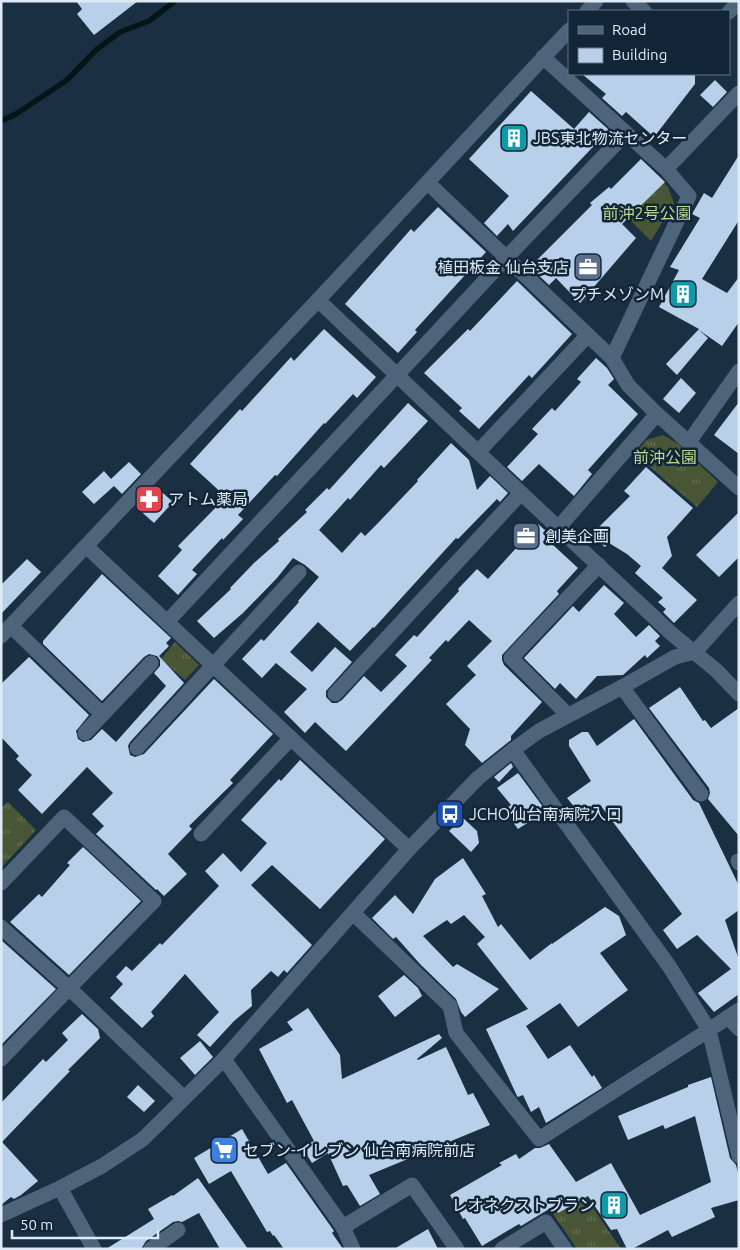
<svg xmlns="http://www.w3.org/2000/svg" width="740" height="1250" viewBox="0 0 740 1250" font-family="Ubuntu,'Noto Sans JP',sans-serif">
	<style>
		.grass { fill: url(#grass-tufts) }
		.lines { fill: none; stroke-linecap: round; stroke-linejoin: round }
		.stream { stroke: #031518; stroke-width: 5.5 }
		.building { fill: #b8d0e9 }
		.minor { stroke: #4e647a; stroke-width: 15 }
		.labels { text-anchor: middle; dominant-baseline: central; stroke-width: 5; stroke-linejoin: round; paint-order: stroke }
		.poi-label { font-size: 16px; fill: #deebf7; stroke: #112537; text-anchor: start }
		.park-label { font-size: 16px; fill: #bdd791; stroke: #112537 }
	</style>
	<defs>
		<pattern id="grass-tufts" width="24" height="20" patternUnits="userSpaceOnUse" patternTransform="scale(1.25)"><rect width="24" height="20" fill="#495635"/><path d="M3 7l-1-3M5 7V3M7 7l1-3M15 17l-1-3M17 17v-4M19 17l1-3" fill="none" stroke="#636e53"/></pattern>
	</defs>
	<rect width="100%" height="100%" fill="#1b2f42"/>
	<!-- grass -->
	<g class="grass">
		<polygon points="657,176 668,187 674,203 651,241 624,214"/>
		<polygon points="663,435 677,443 718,482 697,507 635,454 646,440"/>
		<polygon points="175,642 199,665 185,680 161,659"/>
		<polygon points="8,802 36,830 1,868 1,808"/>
		<polygon points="582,1192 621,1249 577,1249 551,1211"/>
	</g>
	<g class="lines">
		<!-- stream -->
		<polyline class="stream" points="1,121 16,114 67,80 96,50 120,32 149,21 175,1"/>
	</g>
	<!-- building -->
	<g class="building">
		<polygon points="76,1 138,1 94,35 77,14 82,9"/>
		<polygon points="582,74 695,74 695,84 654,137 626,112 622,116 602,98 606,94"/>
		<polygon points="715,80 727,92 713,107 700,95"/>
		<polygon points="531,91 574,129 589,112 609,130 513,231 508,224 497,236 484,223 509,196 469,159"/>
		<polygon points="739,155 739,220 702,279 727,293 739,277 739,322 722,346 699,330 708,338 677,375 666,364 699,329 659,307 679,270 670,267 700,218 692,214 704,193 712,198"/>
		<polygon points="641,159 665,182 622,224 636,238 580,303 556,278 549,285 530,267 592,205 590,203 609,187 611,189"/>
		<polygon points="438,207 486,252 415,330 417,332 398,353 345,304 411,229 414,232"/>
		<polygon points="517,281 572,334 532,378 529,375 479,429 459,411 462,408 424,373 468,329 470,331"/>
		<polygon points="324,329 376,377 357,398 353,394 325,424 324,423 277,476 275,475 238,515 243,519 223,540 222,538 192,570 197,574 178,595 158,576 182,550 178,546 226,497 190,464 240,409 242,411 291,357 294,361"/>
		<polygon points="596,358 607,368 614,379 608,385 638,414 588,470 592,474 574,496 539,464 522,481 507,467 538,434 532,429 552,408 555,411 581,382 577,379"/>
		<polygon points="681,378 696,393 679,413 663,399"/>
		<polygon points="739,402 739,454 714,435"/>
		<polygon points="408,403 428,421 384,468 381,465 350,500 348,498 319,530 342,553 361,532 365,536 378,523 418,481 417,480 451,443 469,460 477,490 490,476 508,493 500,502 497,499 458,539 456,538 374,628 373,627 350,651 318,622 290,652 312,672 335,647 352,662 326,691 326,697 332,703 337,703 342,700 364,676 381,692 407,666 395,655 414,635 417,637 459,591 458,589 477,569 488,579 538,524 556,540 552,544 578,568 557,591 559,594 502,655 502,660 504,665 542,702 511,736 511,740 482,763 465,745 470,729 446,704 476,675 467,666 492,641 469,620 448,642 446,640 429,658 432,660 346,751 315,722 305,733 284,712 307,689 276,663 262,678 242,659 261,639 264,641 299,602 298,601 319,577 305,565 293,558 277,578 243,613 214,638 197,621 231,589 230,588 254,563 279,541 278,539 307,512 305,510 327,488 329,490"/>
		<polygon points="129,462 141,474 122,494 114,486 94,504 82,492 104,471 111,479"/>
		<polygon points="646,467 693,508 667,537 672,556 662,568 697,600 674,623 663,612 666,609 658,602 663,598 635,573 641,566 627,554 609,543 605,547 591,535 630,496 624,491"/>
		<polygon points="155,486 173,502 154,523 136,507"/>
		<polygon points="739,512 739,557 719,577 696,555"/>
		<polygon points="27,559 41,572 1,614 1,585"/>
		<polygon points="102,574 171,638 166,643 169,646 159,656 184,683 130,742 128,746 130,755 135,757 144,754 214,679 273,734 230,780 233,783 189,826 192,829 168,854 187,874 164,896 157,889 156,890 96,834 104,826 92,814 113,793 87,767 42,814 18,790 32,775 16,759 19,756 1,737 1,684 29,657 89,715 76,731 78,739 83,742 91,740 102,729 116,742 166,686 154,673 160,666 160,660 157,656 149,654 144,657 102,701 43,644 43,641"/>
		<polygon points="604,585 624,603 614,614 636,637 649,625 660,636 655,641 660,646 647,658 645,655 623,675 597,676 576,699 560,683 555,689 524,658 573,606 579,612"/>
		<polygon points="680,687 703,721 705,720 711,728 739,708 739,836 708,799 710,793 709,788 649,708"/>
		<polygon points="634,719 693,800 699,803 739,886 739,910 725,920 739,960 739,994 714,1012 698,993 731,969 697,935 677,949 663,930 682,914 601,806 585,820 567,798 591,781 569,746 569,740 582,732 588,732 597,746"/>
		<polygon points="300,760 385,839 320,909 272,865 251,885 312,945 287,973 284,970 278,977 271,971 251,990 252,1006 234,1021 210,1047 197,1035 219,1012 185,974 151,1012 154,1016 142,1028 110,998 123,984 116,977 126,966 132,971 160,943 162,945 219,886 205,871 223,853 241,872 267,843 241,820 279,779 281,781"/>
		<polygon points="511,763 513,767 499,782 494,777"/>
		<polygon points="518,773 546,811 518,829 504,810 511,805 497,788"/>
		<polygon points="463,818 477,831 479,843 471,852 449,831"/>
		<polygon points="83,847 141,901 69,975 10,922 39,894 42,897 70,865 67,863"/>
		<polygon points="463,858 486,894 482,896 498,927 501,924 530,960 552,943 552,944 605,907 619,916 626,935 600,953 628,990 578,1027 560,1003 526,1026 548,1059 570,1045 592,1077 594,1075 602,1088 546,1123 539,1107 531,1112 523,1095 518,1097 517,1096 486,1029 528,1009 477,944 485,937 464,915 451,924 447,920 423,936 453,967 457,964 499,989 465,1017 461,1012 456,999 420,964 396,937 393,939 372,918 395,895 413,914 435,879"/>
		<polygon points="1,940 56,989 1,1045"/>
		<polygon points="404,975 418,988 422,996 395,1017 378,996"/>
		<polygon points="308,1008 340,1055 342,1079 439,1034 442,1038 417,1059 418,1060 446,1047 468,1095 473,1093 490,1125 369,1175 380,1194 360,1206 347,1185 343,1186 328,1153 312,1163 302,1147 314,1141 292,1100 287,1103 259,1049 293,1030 287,1022"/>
		<polygon points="82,1014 98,1029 100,1038 68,1070 70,1071 2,1142 38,1181 21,1195 14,1199 11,1197 1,1205 1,1103 43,1059 46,1062 68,1040 62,1033"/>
		<polygon points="200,1041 213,1057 195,1075 180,1058"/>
		<polygon points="711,1077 730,1158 736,1165 739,1177 739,1200 711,1208 715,1217 672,1237 668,1230 632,1249 627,1249 617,1229 611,1230 588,1196 558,1213 554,1206 521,1226 519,1224 482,1246 465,1218 463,1219 450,1195 502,1165 499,1163 516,1154 519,1159 535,1148 540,1148 549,1144 576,1182 611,1163 640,1215 711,1182 695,1116 665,1129 663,1125 628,1140 618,1116 688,1087 688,1085"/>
		<polygon points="138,1085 155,1101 144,1112 127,1097"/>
		<polygon points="242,1129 268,1174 286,1163 334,1231 332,1233 343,1249 284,1249 274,1235 273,1236 270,1231 267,1232 231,1171 209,1184 194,1158"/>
		<polygon points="198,1178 248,1249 220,1249 199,1213 182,1222 178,1221 173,1222 146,1241 141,1249 106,1249 154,1219 148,1209 172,1195 173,1196"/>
		<polygon points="428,1229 438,1249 394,1249"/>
	</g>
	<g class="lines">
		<!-- minor -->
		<g class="minor">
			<polyline points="633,1 644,11"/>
			<polyline points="587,11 596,1"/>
			<polyline points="729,12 739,1"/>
			<polyline points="666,169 739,93"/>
			<polyline points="428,183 612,358 628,385 657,414 739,488"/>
			<polyline points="318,300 521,493 672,634 717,671 739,694"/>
			<polyline points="612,358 689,196 666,169 626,133"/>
			<polyline points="689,442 739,371"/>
			<polyline points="478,452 588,335"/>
			<polyline points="559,527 657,414"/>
			<polyline points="86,546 409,849"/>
			<polyline points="167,622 507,257 626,133 543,57"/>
			<polyline points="11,626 102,714"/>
			<polyline points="1,636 318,300 569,30"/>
			<polyline points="622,687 701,794"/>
			<polyline points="335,694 521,493"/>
			<polyline points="568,715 511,658 599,565"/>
			<polyline points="85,733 151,663"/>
			<polyline points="137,748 299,572"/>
			<polyline points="201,834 291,738"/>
			<polyline points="738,861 739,863"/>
			<polyline points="1,883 64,817 154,901 69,988 184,1098"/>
			<polyline points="353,913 450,1006 456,1033 539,1139 709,1030 669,966 513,750"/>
			<polyline points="1,927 69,988 1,1059"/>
			<polyline points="739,1010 709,1030 739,1156"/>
			<polyline points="728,1017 739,1029"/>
			<polyline points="224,1059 343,1227 353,1249"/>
			<polyline points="60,1188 94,1249"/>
			<polyline points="1,1215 60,1188 102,1166 143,1139 224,1059 409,849 478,778 513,750 539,731 622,687 675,657 695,652 739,603"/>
			<polyline points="343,1227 412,1185 457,1249"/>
			<polyline points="151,1249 178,1230"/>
			<polyline points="502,1249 546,1222 565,1249"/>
		</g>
	</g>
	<!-- icons -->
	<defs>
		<g id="building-square" transform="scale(1.4375)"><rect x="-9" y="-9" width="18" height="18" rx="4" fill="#0f9aa8" stroke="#112537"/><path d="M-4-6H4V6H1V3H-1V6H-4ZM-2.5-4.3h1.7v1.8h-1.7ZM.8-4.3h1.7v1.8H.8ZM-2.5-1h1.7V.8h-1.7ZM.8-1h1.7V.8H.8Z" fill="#fff"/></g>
		<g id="office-square" transform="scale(1.4375)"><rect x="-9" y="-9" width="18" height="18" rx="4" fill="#5c6f8a" stroke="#112537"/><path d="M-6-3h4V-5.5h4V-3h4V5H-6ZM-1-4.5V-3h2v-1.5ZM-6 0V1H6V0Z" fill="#fff"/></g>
		<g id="pharmacy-square" transform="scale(1.4375)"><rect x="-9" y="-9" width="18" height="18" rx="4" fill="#e0444e" stroke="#112537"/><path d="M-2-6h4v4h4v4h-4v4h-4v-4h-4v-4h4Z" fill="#fff"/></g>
		<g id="bus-square" transform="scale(1.4375)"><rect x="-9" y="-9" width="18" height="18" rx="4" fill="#1a4fb4" stroke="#112537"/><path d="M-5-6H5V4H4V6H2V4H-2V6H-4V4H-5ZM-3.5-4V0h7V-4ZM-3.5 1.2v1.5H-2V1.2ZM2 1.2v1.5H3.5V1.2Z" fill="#fff"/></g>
		<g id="supermarket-square" transform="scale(1.4375)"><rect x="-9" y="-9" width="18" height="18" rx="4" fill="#3f7fe0" stroke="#112537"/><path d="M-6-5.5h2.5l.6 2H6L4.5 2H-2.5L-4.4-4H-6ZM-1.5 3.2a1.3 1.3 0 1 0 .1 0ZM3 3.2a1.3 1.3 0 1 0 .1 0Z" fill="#fff"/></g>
	</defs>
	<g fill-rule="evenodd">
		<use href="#building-square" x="514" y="138"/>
		<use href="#office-square" x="588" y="267"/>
		<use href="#building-square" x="683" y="294"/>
		<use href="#pharmacy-square" x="149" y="499"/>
		<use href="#office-square" x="526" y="536"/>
		<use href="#bus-square" x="450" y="814"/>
		<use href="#supermarket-square" x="224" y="1150"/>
		<use href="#building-square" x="614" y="1205"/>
	</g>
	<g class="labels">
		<!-- poi labels -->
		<g class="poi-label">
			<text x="533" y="138">JBS東北物流センター</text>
			<text x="569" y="267" text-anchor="end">植田板金 仙台支店</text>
			<text x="664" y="294" text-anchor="end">プチメゾンM</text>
			<text x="168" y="499">アトム薬局</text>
			<text x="545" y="536">創美企画</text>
			<text x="469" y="814">JCHO仙台南病院入口</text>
			<text x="243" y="1150">セブン-イレブン 仙台南病院前店</text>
			<text x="595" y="1205" text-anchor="end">レオネクストブラン</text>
		</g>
		<!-- park labels -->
		<g class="park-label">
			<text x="647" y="213">前沖2号公園</text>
			<text x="665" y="457">前沖公園</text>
		</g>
	</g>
	<!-- border -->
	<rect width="740" height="1250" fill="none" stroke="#deebf7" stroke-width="5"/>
	<!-- legend -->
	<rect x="568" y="10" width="162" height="65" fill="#112537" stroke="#637484"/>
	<rect x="578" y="26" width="25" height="8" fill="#4e647a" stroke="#637484"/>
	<text x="612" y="35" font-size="15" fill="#deebf7">Road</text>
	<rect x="578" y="48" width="25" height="15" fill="#b8d0e9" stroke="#637484"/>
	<text x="612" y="60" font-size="15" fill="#deebf7">Building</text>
	<!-- scale -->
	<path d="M12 1230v8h146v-8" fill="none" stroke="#deebf7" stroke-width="2.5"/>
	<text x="20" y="1230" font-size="15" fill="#deebf7" stroke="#112537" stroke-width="4" paint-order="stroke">50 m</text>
</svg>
